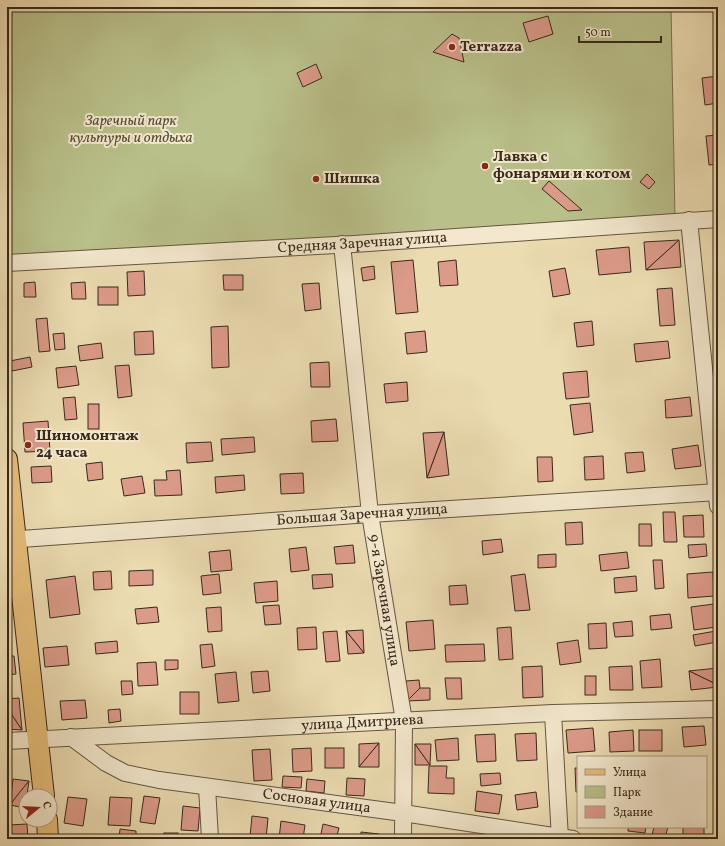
<svg xmlns="http://www.w3.org/2000/svg" width="725" height="846" viewBox="0 0 725 846" font-family="Vollkorn,serif">
	<style>
		.green { fill: #b9c08a; stroke: #787452 }
		.building { fill: #dc9b89; stroke: #38291b }
		.lines { fill: none; stroke-linecap: round; stroke-linejoin: round }
		.minor-casing { stroke: #655641; stroke-width: 18 }
		.major-casing { stroke: #38291b; stroke-width: 22 }
		.minor { stroke: #f3e8cd; stroke-width: 16 }
		.major { stroke: #e6be79; stroke-width: 20 }
		.poi-dot { fill: #8f2418; stroke: #f3e8cd; stroke-width: 1.5 }
		.labels { text-anchor: middle; dominant-baseline: central; stroke-width: 4; stroke-linejoin: round; paint-order: stroke }
		.poi-label { font-size: 15px; font-weight: bold; fill: #38291b; stroke: #f3e8cd; text-anchor: start }
		.park-label { font-size: 15px; font-style: italic; fill: #584f37; stroke: #f3e8cd }
		.street-label { font-size: 15px; fill: #38291b; stroke: #f3e8cd }
	</style>
	<rect width="100%" height="100%" fill="#ecdcb2"/>
	<filter id="stains"><feTurbulence type="fractalNoise" baseFrequency=".005" numOctaves="4"/><feColorMatrix values="0 0 0 0 .2 0 0 0 0 .09 0 0 0 0 .02 0 0 0 .5 -.17"/></filter>
	<radialGradient id="worn" r=".72"><stop offset=".6" stop-color="#630" stop-opacity="0"/><stop offset="1" stop-color="#630" stop-opacity=".3"/></radialGradient>
	<!-- green -->
	<polygon class="green" points="7,7 671,7 675,218 7,259"/>
	<!-- building -->
	<g class="building">
		<polygon points="548,16 553,34 529,42 523,23"/>
		<polygon points="452,34 459,38 464,62 433,52"/>
		<polygon points="316,64 322,78 303,87 297,73"/>
		<polygon points="718,76 718,103 705,105 702,78"/>
		<polygon points="718,135 718,164 709,165 706,136"/>
		<polygon points="647,174 655,182 649,189 640,182"/>
		<polygon points="549,181 582,210 568,211 542,189"/>
		<polygon points="679,240 681,267 646,270"/>
		<polygon points="679,240 646,270 644,242"/>
		<polygon points="629,247 631,272 599,275 596,250"/>
		<polygon points="413,260 418,312 396,314 391,262"/>
		<polygon points="456,260 458,285 440,286 438,262"/>
		<polygon points="374,266 375,279 363,281 361,268"/>
		<polygon points="565,268 570,294 553,297 549,271"/>
		<polygon points="144,271 145,295 128,296 127,272"/>
		<polygon points="223,275 243,275 243,290 224,290"/>
		<polygon points="35,282 36,297 24,297 24,283"/>
		<polygon points="85,282 86,299 72,299 71,283"/>
		<polygon points="319,283 321,309 305,311 302,284"/>
		<rect x="98" y="287" width="20" height="18"/>
		<polygon points="672,288 675,325 660,326 657,289"/>
		<polygon points="47,318 50,351 39,352 36,319"/>
		<polygon points="592,321 594,345 577,347 574,323"/>
		<polygon points="228,326 229,367 212,368 211,327"/>
		<polygon points="153,331 154,354 135,355 134,332"/>
		<polygon points="425,331 427,352 407,354 405,333"/>
		<polygon points="64,333 65,349 55,350 53,334"/>
		<polygon points="668,341 670,358 636,362 634,344"/>
		<polygon points="101,343 103,358 80,361 78,346"/>
		<polygon points="30,357 32,367 12,371 10,361"/>
		<polygon points="329,362 330,387 311,387 310,363"/>
		<polygon points="129,365 132,396 118,398 115,366"/>
		<polygon points="76,366 79,385 58,388 56,368"/>
		<polygon points="587,371 589,397 566,399 563,373"/>
		<polygon points="407,382 408,401 386,403 384,384"/>
		<polygon points="75,397 77,419 65,420 63,398"/>
		<polygon points="690,397 692,416 666,418 665,400"/>
		<polygon points="590,403 593,432 574,435 570,405"/>
		<rect x="88" y="404" width="11" height="25"/>
		<polygon points="336,419 338,441 312,442 311,421"/>
		<polygon points="48,421 50,451 25,452 23,423"/>
		<polygon points="444,432 427,478 423,433"/>
		<polygon points="444,432 449,475 427,478"/>
		<polygon points="254,437 255,452 222,455 221,439"/>
		<polygon points="211,442 213,461 187,463 186,443"/>
		<polygon points="698,445 701,466 675,469 672,449"/>
		<polygon points="643,452 645,471 627,473 625,453"/>
		<polygon points="603,456 604,479 585,480 584,457"/>
		<polygon points="537,457 552,457 553,481 538,482"/>
		<polygon points="102,462 103,479 88,481 86,464"/>
		<polygon points="51,466 52,482 32,483 31,467"/>
		<polygon points="180,470 182,495 155,496 154,480 167,480 166,471"/>
		<polygon points="303,473 304,493 281,494 280,474"/>
		<polygon points="244,475 245,490 216,493 215,477"/>
		<polygon points="142,476 145,493 124,496 121,479"/>
		<polygon points="663,512 675,512 677,542 664,542"/>
		<polygon points="703,515 704,537 684,537 683,516"/>
		<polygon points="582,522 583,544 566,545 565,523"/>
		<polygon points="639,524 651,524 652,546 639,546"/>
		<polygon points="501,539 503,552 483,555 482,541"/>
		<polygon points="706,544 707,556 689,558 688,545"/>
		<polygon points="353,545 355,563 336,564 334,547"/>
		<polygon points="306,547 309,570 291,572 289,549"/>
		<polygon points="230,550 232,570 211,572 209,552"/>
		<polygon points="627,552 629,568 601,571 599,555"/>
		<polygon points="556,554 556,567 538,568 538,555"/>
		<polygon points="653,560 662,560 664,588 655,589"/>
		<polygon points="153,570 153,585 129,586 129,571"/>
		<polygon points="111,571 112,589 94,590 93,572"/>
		<polygon points="713,572 714,596 688,598 687,574"/>
		<polygon points="219,574 221,593 203,595 201,576"/>
		<polygon points="332,574 333,587 313,589 312,575"/>
		<polygon points="525,574 530,610 515,611 511,576"/>
		<polygon points="75,576 80,614 50,618 46,580"/>
		<polygon points="636,576 637,591 615,593 614,578"/>
		<polygon points="277,581 278,601 256,603 254,583"/>
		<polygon points="466,585 468,604 450,605 449,586"/>
		<polygon points="714,604 717,627 694,630 691,607"/>
		<polygon points="279,605 281,624 265,625 263,606"/>
		<polygon points="157,607 159,622 137,624 135,609"/>
		<polygon points="221,607 222,631 208,632 206,608"/>
		<polygon points="670,614 672,628 651,630 650,616"/>
		<polygon points="433,620 435,649 409,651 406,622"/>
		<polygon points="632,621 633,636 615,637 613,623"/>
		<polygon points="606,623 607,648 589,649 588,624"/>
		<polygon points="316,627 317,649 298,650 297,628"/>
		<polygon points="511,627 513,659 499,660 497,628"/>
		<polygon points="363,630 364,653 346,631"/>
		<polygon points="337,631 340,661 326,662 323,632"/>
		<polygon points="346,631 364,653 348,654"/>
		<polygon points="716,631 717,642 695,646 693,635"/>
		<polygon points="578,640 581,662 560,665 557,643"/>
		<polygon points="117,641 118,652 96,654 95,643"/>
		<polygon points="212,644 215,666 202,668 200,645"/>
		<polygon points="484,644 485,661 446,662 445,645"/>
		<polygon points="67,646 69,665 45,667 43,648"/>
		<polygon points="7,656 14,656 16,674 7,675"/>
		<polygon points="660,659 662,687 642,688 640,661"/>
		<polygon points="165,660 178,660 178,669 165,670"/>
		<polygon points="156,662 158,685 138,686 137,663"/>
		<polygon points="542,666 543,697 523,698 522,667"/>
		<polygon points="632,666 633,690 610,690 609,667"/>
		<polygon points="718,668 718,685 689,671"/>
		<polygon points="268,671 270,691 253,693 251,672"/>
		<polygon points="689,671 718,685 718,687 691,690"/>
		<polygon points="236,672 239,701 218,703 215,674"/>
		<rect x="585" y="676" width="11" height="19"/>
		<polygon points="445,678 461,678 462,699 447,699"/>
		<polygon points="419,680 420,688 407,701 406,681"/>
		<polygon points="121,681 132,681 133,694 122,695"/>
		<polygon points="420,688 430,688 430,700 407,701"/>
		<rect x="180" y="692" width="19" height="22"/>
		<polygon points="19,698 22,730 7,708 7,699"/>
		<polygon points="85,700 87,718 62,720 60,701"/>
		<polygon points="7,708 10,712 22,730 7,729"/>
		<polygon points="120,709 121,721 109,723 108,710"/>
		<polygon points="704,726 706,745 684,747 682,727"/>
		<polygon points="593,728 595,751 568,753 566,730"/>
		<polygon points="633,730 634,751 610,752 609,732"/>
		<rect x="639" y="730" width="23" height="21"/>
		<polygon points="536,733 537,760 517,761 515,734"/>
		<polygon points="495,734 496,761 477,762 475,735"/>
		<polygon points="458,738 459,760 437,761 435,740"/>
		<polygon points="379,743 359,767 359,744"/>
		<polygon points="379,743 379,767 359,767"/>
		<polygon points="415,744 430,765 415,765"/>
		<polygon points="415,744 431,744 430,765"/>
		<polygon points="311,748 312,771 293,772 292,749"/>
		<rect x="325" y="748" width="19" height="20"/>
		<polygon points="270,749 272,780 254,781 252,750"/>
		<polygon points="429,766 447,766 446,778 454,778 454,794 428,793"/>
		<polygon points="575,768 578,768 578,792 576,792"/>
		<polygon points="500,773 501,784 481,786 480,774"/>
		<polygon points="283,776 302,777 301,788 282,787"/>
		<polygon points="347,778 365,779 364,796 346,795"/>
		<polygon points="13,779 29,781 10,805"/>
		<polygon points="307,779 325,781 324,793 306,791"/>
		<polygon points="29,781 25,808 10,805 19,793"/>
		<polygon points="477,791 502,795 499,814 475,811"/>
		<polygon points="536,792 538,807 517,810 515,795"/>
		<polygon points="144,796 160,798 155,824 140,822"/>
		<polygon points="68,797 87,799 83,826 64,823"/>
		<polygon points="110,797 132,798 130,826 108,825"/>
		<polygon points="183,806 200,808 198,831 181,830"/>
		<polygon points="252,816 268,818 266,839 250,837"/>
		<polygon points="281,821 305,825 303,839 279,839"/>
		<polygon points="27,824 28,839 10,839 9,825"/>
		<polygon points="323,824 339,828 336,839 320,839"/>
		<polygon points="628,827 646,827 645,833 628,831"/>
		<polygon points="654,827 668,827 665,838 652,835"/>
		<polygon points="683,827 704,827 704,837 683,835"/>
		<polygon points="120,829 136,831 136,839 119,839"/>
		<polygon points="361,832 379,834 372,839 361,839"/>
		<rect x="164" y="833" width="14" height="6"/>
	</g>
	<g class="lines">
		<!-- minor casing -->
		<g class="minor-casing">
			<g id="minor">
				<polyline points="689,220 718,506"/>
				<path id="s1" d="M342 244 370 514 404 721 403 839"/>
				<path id="s2" d="M7 263 354 244 718 219"/>
				<path id="s3" d="M7 540 370 514 718 492"/>
				<polyline points="553,713 560,839"/>
				<path id="s4" d="M71 737 106 763 125 773 159 780 403 813 573 839"/>
				<path id="s5" d="M7 741 553 713 718 709"/>
				<polyline points="207,787 210,839"/>
			</g>
		</g>
		<!-- major casing -->
		<g class="major-casing">
			<g id="major">
				<polyline points="7,459 44,796"/>
				<polyline points="47,820 48,839"/>
			</g>
		</g>
		<!-- minor -->
		<use href="#minor" class="minor"/>
		<!-- major -->
		<use href="#major" class="major"/>
	</g>
	<!-- markers -->
	<g class="poi-dot">
		<circle cx="452" cy="47" r="4"/>
		<circle cx="485" cy="166" r="4"/>
		<circle cx="316" cy="179" r="4"/>
		<circle cx="28" cy="445" r="4"/>
	</g>
	<g class="labels">
		<!-- poi labels -->
		<g class="poi-label">
			<text x="460" y="47">Terrazza</text>
			<text x="493" y="157">Лавка с<tspan x="493" dy="17">фонарями и котом</tspan></text>
			<text x="324" y="179">Шишка</text>
			<text x="36" y="436">Шиномонтаж<tspan x="36" dy="17">24 часа</tspan></text>
		</g>
		<!-- park labels -->
		<g class="park-label">
			<text x="131" y="121">Заречный парк<tspan x="131" dy="17">культуры и отдыха</tspan></text>
		</g>
		<!-- street labels -->
		<g class="street-label">
			<text stroke="none"><textPath href="#s2" startOffset="356">Средняя Заречная улица</textPath></text>
			<text stroke="none"><textPath href="#s3" startOffset="356">Большая Заречная улица</textPath></text>
			<text stroke="none"><textPath href="#s1" startOffset="359">9-я Заречная улица</textPath></text>
			<text stroke="none"><textPath href="#s5" startOffset="356">улица Дмитриева</textPath></text>
			<text stroke="none"><textPath href="#s4" startOffset="259">Сосновая улица</textPath></text>
		</g>
	</g>
	<!-- margin -->
	<rect width="725" height="846" fill="none" stroke="#ecdcb2" stroke-width="24"/>
	<rect x="8" y="8" width="709" height="830" fill="none" stroke="#38291b" stroke-width="2"/>
	<rect x="12" y="12" width="701" height="822" fill="none" stroke="#38291b"/>
	<!-- legend -->
	<rect x="577" y="756" width="130" height="72" fill="#f3e8cd" stroke="#a89c86"/>
	<rect x="585" y="769" width="20" height="6" fill="#e6be79" stroke="#a89c86"/>
	<text x="613" y="776" font-size="12" fill="#38291b">Улица</text>
	<rect x="585" y="786" width="20" height="12" fill="#b9c08a" stroke="#a89c86"/>
	<text x="613" y="796" font-size="12" fill="#38291b">Парк</text>
	<rect x="585" y="806" width="20" height="12" fill="#dc9b89" stroke="#a89c86"/>
	<text x="613" y="816" font-size="12" fill="#38291b">Здание</text>
	<!-- north arrow -->
	<g transform="translate(38 808) rotate(72)"><circle r="19" fill="#f3e8cd" stroke="#a89c86"/>
	<path d="M0-3L7 15L0 10L-7 15Z" fill="#8f2418"/>
	<text y="-6" font-size="11" font-weight="bold" text-anchor="middle" fill="#38291b">С</text>
	</g>
	<!-- scale -->
	<path d="M579 36v6h82v-6" fill="none" stroke="#38291b" stroke-width="2"/>
	<text x="585" y="36" font-size="12" fill="#38291b" stroke="#f3e8cd" stroke-width="3" paint-order="stroke">50 m</text>
	<rect width="100%" height="100%" filter="url(#stains)"/>
	<rect width="100%" height="100%" fill="url(#worn)"/>
</svg>
